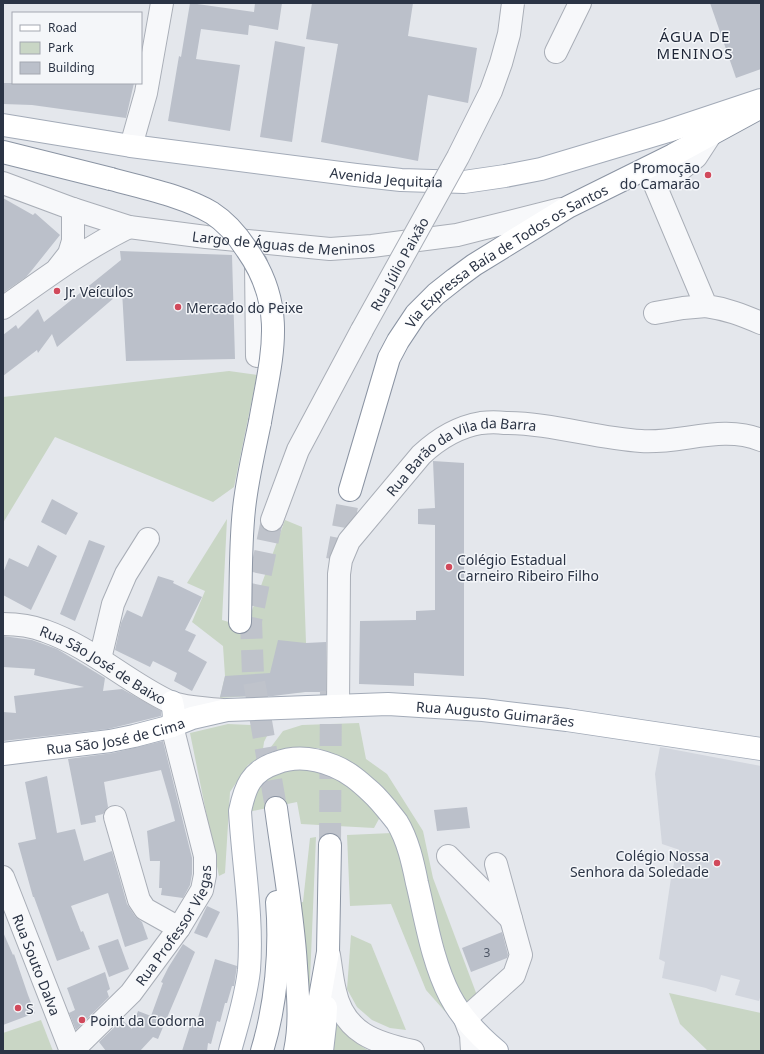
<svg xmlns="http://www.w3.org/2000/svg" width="764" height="1054" viewBox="0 0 764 1054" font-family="'Noto Sans',sans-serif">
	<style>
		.built { fill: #d2d6de }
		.green { fill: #c9d6c5 }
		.building { fill: #bbc0ca }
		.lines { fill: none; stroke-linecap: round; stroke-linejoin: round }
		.highway-tunnel { stroke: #bfc3cb; stroke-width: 22; stroke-dasharray: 22 11; stroke-linecap: butt }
		.minor-casing { stroke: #a9aeb7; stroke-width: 24 }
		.major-casing { stroke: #a3abb8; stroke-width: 24 }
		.highway-casing { stroke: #8b94a3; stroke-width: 24 }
		.minor { stroke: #f7f8fa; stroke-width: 22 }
		.major { stroke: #fff; stroke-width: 22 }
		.highway { stroke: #fff; stroke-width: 22 }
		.minor-bridge-casing { stroke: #a9aeb7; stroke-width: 24; stroke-linecap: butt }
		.highway-bridge-casing { stroke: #8b94a3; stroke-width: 24; stroke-linecap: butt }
		.minor-bridge { stroke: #f7f8fa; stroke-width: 22 }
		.highway-bridge { stroke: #fff; stroke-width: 22 }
		.poi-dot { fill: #d1495b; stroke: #f4f6f9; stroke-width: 1.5 }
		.labels { text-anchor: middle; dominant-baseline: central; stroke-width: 3; stroke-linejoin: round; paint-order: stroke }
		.number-label { font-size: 12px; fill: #4f5766 }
		.poi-label { font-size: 14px; fill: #2b3445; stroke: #f4f6f9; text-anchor: start }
		.street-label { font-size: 14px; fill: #2b3445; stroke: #f4f6f9 }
		.neighbourhood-label { font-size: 15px; letter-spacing: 1px; fill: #1d2536; stroke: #f4f6f9 }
	</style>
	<rect width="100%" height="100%" fill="#e4e7ec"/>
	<!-- built -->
	<polygon class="built" points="660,747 761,766 761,994 759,1001 735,995 740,980 721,975 716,992 706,988 662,978 665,962 659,959 671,878 677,849 662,844 655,774"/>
	<!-- green -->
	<g class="green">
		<polygon points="229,371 257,375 234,487 213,502 55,437 3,523 3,397"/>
		<polygon points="227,519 222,620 246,627 285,520 302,527 306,643 305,692 220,698 225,676 223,646 192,622 205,591 187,583"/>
		<polygon points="359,723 366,759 387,774 423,831 433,878 478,998 465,1006 454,984 416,845 346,762 318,748 272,753 271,747 283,731 302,725"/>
		<polygon points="228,724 272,726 264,742 262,756 248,765 230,792 225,873 219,876 190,733"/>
		<polygon points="306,767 342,778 380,817 374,828 301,824 297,802 248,812 252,792 280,770"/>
		<polygon points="392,833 407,878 426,968 458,1026 426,990 391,904 350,906 347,835"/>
		<polygon points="316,837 309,1003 294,903 303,902 310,838"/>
		<polygon points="351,935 371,944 406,1030 390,1028 372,1020 357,1007 347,989"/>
		<polygon points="669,993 761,1013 761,1051 708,1051 680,1024"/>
		<polygon points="337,1017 351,1039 369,1051 329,1051"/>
		<polygon points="41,1020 53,1051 3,1051 3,1033"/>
	</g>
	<!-- building -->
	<g class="building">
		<polygon points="190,3 254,12 255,3 282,3 278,30 249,25 248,35 201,29 196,59 240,65 230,131 168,121 179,56 181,57"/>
		<polygon points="312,3 413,3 408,36 477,48 468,103 428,95 418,161 321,142 338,44 306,39"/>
		<polygon points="710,3 761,3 761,69 736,78"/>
		<polygon points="275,41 305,47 292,142 260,137"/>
		<polygon points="3,83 134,83 126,118 32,105 3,104"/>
		<polygon points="3,198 33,215 35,213 60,235 32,270 26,277 3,293"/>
		<polygon points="120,251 232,255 235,359 126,361 122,291 57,347 52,334 38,353 37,350 3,376 3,335 16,325 18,329 38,309 44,322 121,260"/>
		<polygon points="433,461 464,463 464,676 414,673 414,686 359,684 360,621 416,620 416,611 435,610 435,525 418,524 418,509 435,508"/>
		<polygon points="52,499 78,513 66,535 41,522"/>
		<polygon points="89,540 105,546 75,621 60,614"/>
		<polygon points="38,545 57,556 31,610 3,595 3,573 9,558 28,567"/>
		<polygon points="158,576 174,581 173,583 202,597 185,630 196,635 188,651 207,662 192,691 174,681 177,673 153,661 150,667 115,650 121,623 127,610 142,617"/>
		<polygon points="3,636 32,640 57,649 105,678 103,691 122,689 161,711 161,716 108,729 3,741 3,712 16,713 14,696 84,687 34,675 35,669 3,667"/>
		<polygon points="278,640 306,643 326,642 326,692 305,692 273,696 220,697 225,676 270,673"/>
		<polygon points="163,741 192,858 192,874 190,885 183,898 161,895 162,888 159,888 160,861 150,861 147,831 175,821 170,801 161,770 104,782 108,807 103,814 95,816 96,822 81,825 68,759 113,753"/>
		<polygon points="47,776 57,833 75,829 84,861 112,851 127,904 135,916 142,922 148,939 125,947 108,893 71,906 81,932 83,931 90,949 57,961 34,897 33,897 18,843 36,839 25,782"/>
		<polygon points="467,807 470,828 437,831 434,810"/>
		<polygon points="207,906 220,912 207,938 194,933"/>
		<polygon points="3,932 13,955 14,954 28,995 35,1013 3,1025"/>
		<polygon points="502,932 508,955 507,958 471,972 462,948"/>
		<polygon points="118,939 129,969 109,977 98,946"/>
		<polygon points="183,944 195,952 158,1039 153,1037 140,1051 106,1051 99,1042 122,1020 132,1029 138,1011 151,1016 163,983 161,982 168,968"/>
		<polygon points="215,959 237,966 234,986 232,986 227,1003 225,1003 220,1022 217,1021 211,1044 208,1043 207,1051 182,1051 191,1023 196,1025"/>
		<polygon points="105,972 110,989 107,991 109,997 76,1030 69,1013 75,1010 67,988"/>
	</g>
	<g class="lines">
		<!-- highway-tunnel -->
		<g class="highway-tunnel">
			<polyline points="272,520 251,621 253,675 276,808"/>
			<polyline points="337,560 350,490"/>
			<polyline points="330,845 331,686"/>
		</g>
		<!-- minor casing -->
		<g class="minor-casing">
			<g id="minor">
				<polyline points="556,52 580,3"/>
				<path d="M711 134 696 157 680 170 655 185 706 306C727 309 742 315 761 323"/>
				<polyline points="131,146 146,93 162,3"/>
				<path id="s1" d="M3 183 73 209 129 227 206 237 330 249 372 246 457 235 561 209"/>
				<polyline points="256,263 257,356"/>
				<polyline points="58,268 69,254 73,241 73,209"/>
				<path d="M3 308C44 279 84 249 129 227"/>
				<polyline points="655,313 683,308 706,306"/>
				<polyline points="272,520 298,450 362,330"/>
				<path id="s2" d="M3 624C17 624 32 626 45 631 91 647 127 682 170 702 186 708 206 708 222 710"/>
				<polyline points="100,659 113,604 126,574 148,539"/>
				<path id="s3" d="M338 706 339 574 341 560 349 541 421 455C438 439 457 427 481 423 489 422 498 422 505 423 551 423 595 438 641 441 681 444 722 424 761 440"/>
				<polyline points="115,817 139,900 145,909 179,928"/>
				<polyline points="448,856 511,919"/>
				<path id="s4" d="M3 877 71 1051"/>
				<path d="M329 955C331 967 332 979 335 991 344 1033 376 1043 413 1051"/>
				<path id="s5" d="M72 1051 131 993 179 928 202 890 205 875V856L172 726"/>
				<polyline points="472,1051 471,1035 465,1019 514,975 521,955 496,864"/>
			</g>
		</g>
		<!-- major casing -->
		<g class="major-casing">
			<g id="major">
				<path id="s6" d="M3 125 131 146 356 175 401 180 464 182 505 176 541 169 668 131 761 100"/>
				<path d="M172 726C175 718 174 711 172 702"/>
				<path id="s7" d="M3 754 110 741 134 736 172 726 192 718 227 710 388 704 483 710 567 720 761 749"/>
				<path d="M230 1051C237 1025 246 998 249 970 253 917 243 864 240 811 245 787 251 771 276 763 296 755 315 758 334 766 349 772 360 782 371 792 381 801 389 812 397 822 408 840 413 863 417 883 426 920 432 961 450 996 461 1017 479 1036 497 1051"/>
				<polyline points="322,1051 325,1025 326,1007"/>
			</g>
		</g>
		<!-- highway casing -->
		<g class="highway-casing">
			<g id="highway">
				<polyline points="3,152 111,179"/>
				<path id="s8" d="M350 490 389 358 398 341 416 314 436 294 455 279 474 265 568 207 673 155 761 107"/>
				<path d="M240 622C241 584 240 546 244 509 247 480 254 451 260 422"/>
				<path d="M276 808C283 861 293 913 296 966 298 995 301 1022 295 1051"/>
				<path d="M262 1051C276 1005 281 950 277 902"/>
				<polyline points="308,1051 314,1031 328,952 330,845"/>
			</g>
		</g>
		<!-- minor -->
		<use href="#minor" class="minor"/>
		<!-- major -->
		<use href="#major" class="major"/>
		<!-- highway -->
		<use href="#highway" class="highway"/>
		<!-- minor-bridge casing -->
		<g class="minor-bridge-casing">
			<g id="minor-bridge">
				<path id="s9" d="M362 330 458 157 491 91 501 63 509 34 513 3"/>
			</g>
		</g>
		<!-- highway-bridge casing -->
		<g class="highway-bridge-casing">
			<path id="highway-bridge" d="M111 179C143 188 184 196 212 213 226 222 238 236 247 250 288 308 271 358 260 422"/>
		</g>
		<!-- minor-bridge -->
		<use href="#minor-bridge" class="minor-bridge"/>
		<!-- highway-bridge -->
		<use href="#highway-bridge" class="highway-bridge"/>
	</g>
	<!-- markers -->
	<g class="poi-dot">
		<circle cx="708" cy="175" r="4"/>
		<circle cx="57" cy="291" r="4"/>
		<circle cx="178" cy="307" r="4"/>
		<circle cx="449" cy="567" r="4"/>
		<circle cx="717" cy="863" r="4"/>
		<circle cx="18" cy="1008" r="4"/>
		<circle cx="82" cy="1020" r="4"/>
	</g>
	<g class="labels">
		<!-- number labels -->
		<g class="number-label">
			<text x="487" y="952">3</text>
		</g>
		<!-- poi labels -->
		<g class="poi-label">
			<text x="700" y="167" text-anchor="end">Promoção<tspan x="700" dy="16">do Camarão</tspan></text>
			<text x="65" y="291">Jr. Veículos</text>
			<text x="186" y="307">Mercado do Peixe</text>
			<text x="457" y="559">Colégio Estadual<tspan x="457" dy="16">Carneiro Ribeiro Filho</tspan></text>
			<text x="709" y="855" text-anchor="end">Colégio Nossa<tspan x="709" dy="16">Senhora da Soledade</tspan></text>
			<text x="26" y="1008">S</text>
			<text x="90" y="1020">Point da Codorna</text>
		</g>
		<!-- street labels -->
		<g class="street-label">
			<text stroke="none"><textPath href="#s6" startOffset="387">Avenida Jequitaia</textPath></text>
			<text stroke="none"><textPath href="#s1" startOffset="289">Largo de Águas de Meninos</textPath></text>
			<text stroke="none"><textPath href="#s8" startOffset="297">Via Expressa Baía de Todos os Santos</textPath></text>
			<text stroke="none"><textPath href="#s9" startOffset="76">Rua Júlio Paixão</textPath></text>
			<text stroke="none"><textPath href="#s3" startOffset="316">Rua Barão da Vila da Barra</textPath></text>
			<text stroke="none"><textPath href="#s2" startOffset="110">Rua São José de Baixo</textPath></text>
			<text stroke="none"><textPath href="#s7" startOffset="498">Rua Augusto Guimarães</textPath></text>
			<text stroke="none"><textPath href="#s7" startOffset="114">Rua São José de Cima</textPath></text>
			<text stroke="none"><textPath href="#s5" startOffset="164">Rua Professor Viegas</textPath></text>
			<text stroke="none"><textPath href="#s4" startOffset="94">Rua Souto Dalva</textPath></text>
		</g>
		<!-- neighbourhood labels -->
		<g class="neighbourhood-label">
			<text x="695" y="36">ÁGUA DE<tspan x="695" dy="17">MENINOS</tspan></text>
		</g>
	</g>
	<!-- border -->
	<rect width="764" height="1054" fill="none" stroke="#2b3445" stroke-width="8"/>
	<!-- legend -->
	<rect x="12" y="12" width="130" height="72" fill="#f4f6f9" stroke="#a4a8b1"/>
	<rect x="20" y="25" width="20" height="6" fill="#ffffff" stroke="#a4a8b1"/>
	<text x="48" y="32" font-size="12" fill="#2b3445">Road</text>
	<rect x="20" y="42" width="20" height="12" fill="#c9d6c5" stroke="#a4a8b1"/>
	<text x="48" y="52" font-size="12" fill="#2b3445">Park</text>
	<rect x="20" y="62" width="20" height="12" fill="#bbc0ca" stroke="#a4a8b1"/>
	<text x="48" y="72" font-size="12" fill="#2b3445">Building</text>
</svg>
